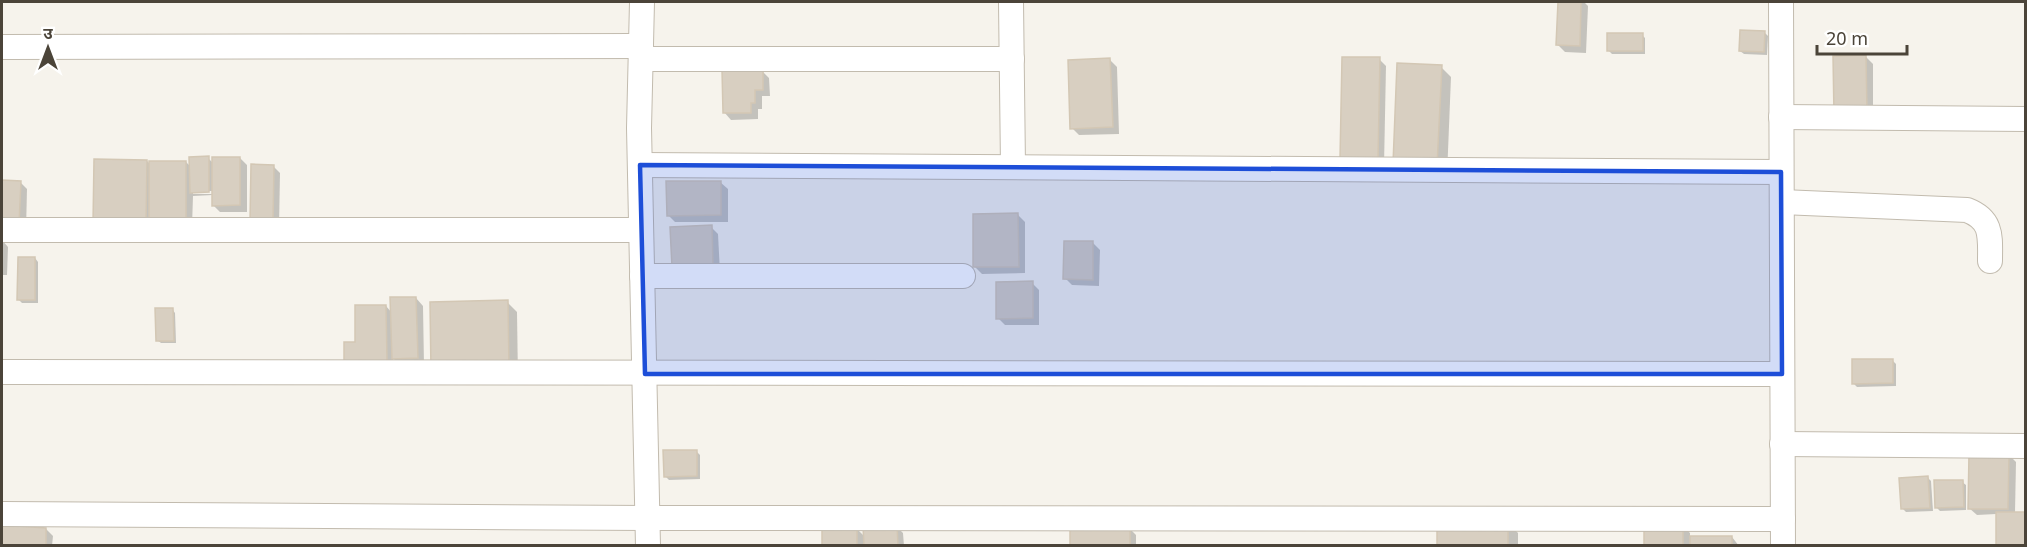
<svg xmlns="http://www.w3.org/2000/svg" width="2027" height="547" viewBox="0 0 2027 547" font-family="'Noto Sans','Noto Sans Devanagari',sans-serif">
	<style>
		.shadow { fill: #0003; fill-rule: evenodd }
		.building { fill: #d8cfc1; stroke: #d3c7b4; stroke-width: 1.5 }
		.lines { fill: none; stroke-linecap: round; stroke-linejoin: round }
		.minor-casing { stroke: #c2bbae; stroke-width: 26 }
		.minor { stroke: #fff; stroke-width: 24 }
		.marked { fill: #1d4ed8; fill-opacity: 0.2; stroke: #1d4ed8; stroke-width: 4.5; stroke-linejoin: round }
	</style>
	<rect width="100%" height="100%" fill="#f6f3ec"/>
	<!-- shadow -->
	<g class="shadow">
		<polygon points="1560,2 1584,2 1588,6 1586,53 1565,52 1558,45"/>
		<polygon points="1765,33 1768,36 1767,55 1744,54 1740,51"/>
		<polygon points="1642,35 1645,38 1645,54 1612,54 1608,50"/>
		<polygon points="1866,57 1873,64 1873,121 1843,121"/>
		<polygon points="1379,59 1386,66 1384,166 1349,166"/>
		<polygon points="1110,60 1117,67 1119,134 1079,135 1072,128"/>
		<polygon points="1441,67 1451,77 1447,176 1404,174"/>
		<polygon points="762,71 769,78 770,96 762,96 762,109 758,109 758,119 731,120 724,112"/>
		<path d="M208 158 213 163 240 158 247 165V212H220L213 205V195L193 196 192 227 101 230 147 161 151 165 186 162 191 167ZM193 191H217V194H193Z"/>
		<polygon points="273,166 280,173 279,228 259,227"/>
		<polygon points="2,182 20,182 27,189 26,231 2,230"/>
		<polygon points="720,182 728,189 728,222 675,222 668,215"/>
		<polygon points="1018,215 1025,222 1025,273 982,274 975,267"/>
		<polygon points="711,227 718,234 720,272 680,274"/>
		<polygon points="2,240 8,247 7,275 2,275"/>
		<polygon points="1093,243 1100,250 1099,286 1072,285 1065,278"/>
		<polygon points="35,258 38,262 38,303 22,303 19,300"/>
		<polygon points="1032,283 1039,290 1039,325 1005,325 998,318"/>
		<polygon points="416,298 423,306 424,365 400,365 393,358 393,367 357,343 386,306 392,313"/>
		<polygon points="507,302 517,312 518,380 431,304"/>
		<polygon points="172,309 175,313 176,343 161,343 157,340"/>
		<polygon points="1892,360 1896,364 1896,386 1857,387 1853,383"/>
		<polygon points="696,451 700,455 700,479 669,480 665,476"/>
		<polygon points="2009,455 2016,462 2015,513 1977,515 1969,508"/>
		<polygon points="1927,477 1931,481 1933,511 1906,512 1903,509"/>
		<polygon points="1962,482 1966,485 1966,510 1940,511 1936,507"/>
		<polygon points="1508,523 1518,533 1518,546 1439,546"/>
		<polygon points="896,526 903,533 904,546 823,546 857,529 865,537"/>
		<polygon points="1683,526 1690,533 1690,537 1732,537 1739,546 1645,546"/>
		<polygon points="2,527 46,529 53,536 52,546 2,546"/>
		<polygon points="1129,528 1136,535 1136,546 1071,546"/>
	</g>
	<!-- building -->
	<g class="building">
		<polygon points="1558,2 1581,2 1580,46 1556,45"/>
		<polygon points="1740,30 1765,31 1764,52 1739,51"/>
		<rect x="1607" y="33" width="36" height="18"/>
		<polygon points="1866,55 1867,114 1834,115 1833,56"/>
		<polygon points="1342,57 1380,57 1378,160 1340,159"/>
		<polygon points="1110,58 1113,127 1070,129 1068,60"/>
		<polygon points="1397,63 1442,65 1437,166 1393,164"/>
		<polygon points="763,69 763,90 755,90 755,103 751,103 751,113 723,113 722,70"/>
		<polygon points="209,156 209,192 190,193 189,157"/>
		<polygon points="212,157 240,157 240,205 212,206"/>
		<polygon points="94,159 147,160 146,225 93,224"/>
		<rect x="149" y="161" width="37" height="59"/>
		<polygon points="251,164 274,165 273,221 250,221"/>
		<polygon points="2,180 21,181 19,224 2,224"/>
		<polygon points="666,181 721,181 721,215 667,216"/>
		<polygon points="1018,213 1019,267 973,267 973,214"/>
		<polygon points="712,225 713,266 672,267 670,227"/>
		<polygon points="1064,241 1093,241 1093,280 1063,279"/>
		<polygon points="18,257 35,257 35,300 17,300"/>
		<polygon points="1033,281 1033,318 996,319 996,282"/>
		<polygon points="390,297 416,297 418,358 392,359"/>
		<polygon points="508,300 509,370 431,372 430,302"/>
		<polygon points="355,305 386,305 387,361 344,361 344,342 355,342"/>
		<polygon points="155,308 173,308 174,341 156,341"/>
		<polygon points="1852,359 1893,359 1893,383 1852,384"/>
		<polygon points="663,450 697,450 697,476 664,477"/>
		<polygon points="1969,453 2009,454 2008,509 1968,509"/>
		<polygon points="1928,476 1930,508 1901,509 1899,478"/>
		<polygon points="1934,480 1963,480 1964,507 1935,508"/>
		<rect x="1996" y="512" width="30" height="34"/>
		<rect x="1437" y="521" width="71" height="25"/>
		<rect x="1644" y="524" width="39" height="22"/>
		<polygon points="2,525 46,528 46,546 2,546"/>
		<polygon points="897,525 898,546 864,546 863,526"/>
		<polygon points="822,527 857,528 857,546 822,546"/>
		<rect x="1070" y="527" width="60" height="19"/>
		<rect x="1690" y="536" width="42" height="10"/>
	</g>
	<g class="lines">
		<!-- minor casing -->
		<g class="minor-casing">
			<g id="minor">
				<polyline points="642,2 639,128 648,546"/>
				<polyline points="1011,2 1013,167"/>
				<polyline points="1781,2 1783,546"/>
				<polyline points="2,47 641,46"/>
				<polyline points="641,59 1012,59"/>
				<polyline points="1781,117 2026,119"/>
				<polyline points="640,165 1781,172"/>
				<path d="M1782 202 1967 210C1993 220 1990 237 1990 261"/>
				<polyline points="2,230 641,230"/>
				<polyline points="642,276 963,276"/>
				<polyline points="2,372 1782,374"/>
				<polyline points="1782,444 2026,446"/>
				<polyline points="2,514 648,518 1783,519"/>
			</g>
		</g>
		<!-- minor -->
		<use href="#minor" class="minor"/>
	</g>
	<!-- marked area -->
	<path class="marked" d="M640 165 1781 172 1782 374H645Z"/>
	<!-- border -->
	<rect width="2027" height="547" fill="none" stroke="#4b4439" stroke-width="6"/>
	<!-- north arrow -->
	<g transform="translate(48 48)" stroke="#ffffff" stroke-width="4.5" paint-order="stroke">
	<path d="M0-4.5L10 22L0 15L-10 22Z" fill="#4b4439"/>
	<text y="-9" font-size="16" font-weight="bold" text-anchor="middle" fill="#4b4439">उ</text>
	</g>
	<!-- scale -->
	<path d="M1817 45v9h90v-9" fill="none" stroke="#4b4439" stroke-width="3"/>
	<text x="1826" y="45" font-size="18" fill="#4b4439" stroke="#ffffff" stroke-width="4.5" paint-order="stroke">20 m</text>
</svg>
